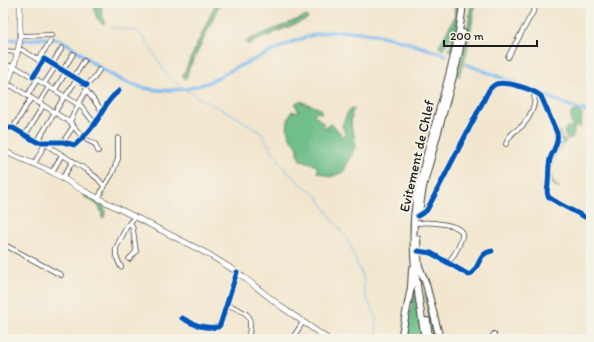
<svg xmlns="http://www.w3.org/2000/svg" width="594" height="342" viewBox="0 0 594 342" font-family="Itim,sans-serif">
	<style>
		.forest { fill: #6fbe89; stroke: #466d52 }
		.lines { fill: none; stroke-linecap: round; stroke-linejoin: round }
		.stream { stroke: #7fbcf1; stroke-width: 1 }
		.canal { stroke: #7fbcf1; stroke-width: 3.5 }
		.minor-casing { stroke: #3c3a37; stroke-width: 5.5 }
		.major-casing { stroke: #3c3a37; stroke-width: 6 }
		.highway-casing { stroke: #3c3a37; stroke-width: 8 }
		.minor { stroke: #fff; stroke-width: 4 }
		.major { stroke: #fff; stroke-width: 5 }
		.highway { stroke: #fff; stroke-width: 6 }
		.cycleway-casing { stroke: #f7f3e8; stroke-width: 8 }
		.cycleway { stroke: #0057b8; stroke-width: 5 }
		.labels { text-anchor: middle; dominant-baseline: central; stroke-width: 4; stroke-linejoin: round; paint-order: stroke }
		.street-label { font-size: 14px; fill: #1c1c1c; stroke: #f7f3e8 }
	</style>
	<rect width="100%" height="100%" fill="#f7f3e8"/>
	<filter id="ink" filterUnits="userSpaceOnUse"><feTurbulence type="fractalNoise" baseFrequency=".025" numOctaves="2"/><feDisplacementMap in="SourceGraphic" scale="8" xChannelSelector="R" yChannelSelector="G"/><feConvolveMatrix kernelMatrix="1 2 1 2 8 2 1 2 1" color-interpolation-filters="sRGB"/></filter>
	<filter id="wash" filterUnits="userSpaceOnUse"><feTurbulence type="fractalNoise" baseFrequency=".012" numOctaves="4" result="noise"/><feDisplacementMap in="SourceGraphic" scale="16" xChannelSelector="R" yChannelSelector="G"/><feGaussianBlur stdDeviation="0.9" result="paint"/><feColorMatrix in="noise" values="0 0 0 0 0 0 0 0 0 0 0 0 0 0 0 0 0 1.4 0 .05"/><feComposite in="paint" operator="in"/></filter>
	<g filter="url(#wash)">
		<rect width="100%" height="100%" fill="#f2e6ce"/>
		<!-- forest -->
		<g class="forest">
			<path d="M95 3H101L102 15 105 21 104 24C95 20 94 11 95 3Z"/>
			<polygon points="216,3 220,3 201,45 189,68 187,77 185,79 183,77 183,75"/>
			<polygon points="454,3 461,3 460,13 452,53 449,50 453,34 452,34 443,49 441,49 439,46 455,17"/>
			<polygon points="471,3 475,3 472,23 466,55 459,77 457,75 468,28"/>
			<polygon points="306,16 308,18 307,19 253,42 248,45 246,43 247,41 250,39"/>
			<path d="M300 101 321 109 322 112 321 113 315 112 314 114 323 123 324 127 327 130V126L331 124 334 126 344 137 346 134 342 126C345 119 347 110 354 108L355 109 352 112 351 126 355 137 354 142 355 147 344 171 341 173 330 177C325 174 321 174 317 172L318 168 311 163 300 160C297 155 299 152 297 147 296 144 293 142 291 139 285 130 287 120 292 111L298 112V110L295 104 297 102Z"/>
			<path d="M573 111H578L580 113 582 114 580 128 579 129 578 125C572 128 575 132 573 137L571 138 567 139 564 132 567 127 572 128C572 122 568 116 573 111Z"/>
			<path d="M557 130H558L560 132 561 139 563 140H566C565 143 563 145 560 148 552 159 544 179 560 188L559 189C549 184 548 171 551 161 552 157 555 153 556 149 558 143 557 136 557 130Z"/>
			<path d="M84 195H86C98 201 108 202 104 218H102C102 205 95 203 85 197L84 196Z"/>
			<polygon points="414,286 422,339 405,339 412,302"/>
			<polygon points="425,292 426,293 437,339 432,339"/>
		</g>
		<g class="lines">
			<!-- stream -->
			<polyline class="stream" points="111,27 137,31 144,38 167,75 174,82 204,101 230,113 251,126 260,132 286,171 296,179 299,183 312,191 318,197 330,216 349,242 364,281 364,293 376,317 377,334 377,339"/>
			<!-- canal -->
			<g class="canal">
				<path d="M3 39C11 39 19 40 27 40 37 39 48 37 57 39 68 42 77 51 85 57 107 74 130 88 158 90 175 91 193 89 209 82 218 78 226 73 235 68 247 63 259 57 271 52 287 44 304 36 322 33 367 26 404 42 446 55"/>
				<polyline points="466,64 517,84"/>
				<polyline points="538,93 578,109 591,113"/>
			</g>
		</g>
	</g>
	<g filter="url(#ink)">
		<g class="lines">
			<!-- minor casing -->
			<g class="minor-casing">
				<g id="minor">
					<polyline points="4,36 5,3"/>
					<polyline points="20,36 52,35"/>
					<polyline points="22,50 42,62"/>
					<polyline points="3,51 18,52"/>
					<polyline points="508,57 538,3"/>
					<polyline points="38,60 50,42"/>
					<polyline points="3,64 13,67"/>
					<polyline points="52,64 62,48"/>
					<polyline points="14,66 81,106 95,124"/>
					<polyline points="63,70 73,54"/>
					<polyline points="33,77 44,59 87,85"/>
					<polyline points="74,77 84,61"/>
					<polyline points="44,84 56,66"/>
					<polyline points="7,85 12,86 70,122"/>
					<polyline points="55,90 66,72"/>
					<polyline points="86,90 102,111"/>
					<polyline points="27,96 37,80"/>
					<polyline points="65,97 77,79"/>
					<polyline points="39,103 49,87"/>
					<path d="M3 126 6 128H13L37 142H63L75 145C84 137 92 129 98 119 105 108 108 99 119 91"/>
					<polyline points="13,128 31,98"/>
					<polyline points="25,135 43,106"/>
					<polyline points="38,142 37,142 64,97"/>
					<polyline points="63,142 73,127"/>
					<polyline points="45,144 88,171 97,178 104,186"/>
					<path d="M506 144C507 141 508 138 511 135 514 131 519 129 523 125 530 117 538 102 533 92"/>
					<polyline points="98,151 95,144 83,138 70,122 74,113 86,90 87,85 94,78 99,70"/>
					<polyline points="34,164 44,146"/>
					<polyline points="52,172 62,155"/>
					<polyline points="62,179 73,161"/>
					<polyline points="99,198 102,190 112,174 118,159 118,138"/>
					<path d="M418 216 426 211 428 208 489 90C491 88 493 85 496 84 507 81 532 89 541 96L557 133C559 143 553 150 550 159 548 167 549 175 548 184 548 188 546 191 548 196 552 201 583 216 591 220"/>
					<path d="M418 223C426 222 459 223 462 233 463 237 460 241 459 245 456 252 453 258 447 263"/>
					<polyline points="3,244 61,275"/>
					<path d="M418 251 431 253 469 275C480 270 477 253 492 251"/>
					<polyline points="129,259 136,252 133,229 130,222"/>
					<polyline points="121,267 116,256 116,248 127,226 135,217"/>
					<path d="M226 304C232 307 246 311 249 317 250 320 250 323 250 326 250 331 249 335 247 339"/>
					<path d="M182 318C192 324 206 329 218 327L220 325 237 272"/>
					<polyline points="3,336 9,339"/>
					<polyline points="292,339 303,322"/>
					<polyline points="491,339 494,334"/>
				</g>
			</g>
			<!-- major casing -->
			<g class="major-casing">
				<g id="major">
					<polyline points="3,96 14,66 20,41 20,3"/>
					<polyline points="3,151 27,161 52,172 84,191 208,254 237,272 283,308 328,339"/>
				</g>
			</g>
			<!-- highway casing -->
			<g class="highway-casing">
				<g id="highway">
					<polyline points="419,212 423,187 457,62 463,33"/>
					<polyline points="417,239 419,270"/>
					<polyline points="419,266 426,284 440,339"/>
					<polyline points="427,321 429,339"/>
					<polyline points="401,339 411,287 412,269"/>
					<path d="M425 339C418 293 409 247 416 200 418 188 422 175 425 162 438 110 458 56 463 3"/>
				</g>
			</g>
			<!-- minor -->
			<use href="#minor" class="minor"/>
			<!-- major -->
			<use href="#major" class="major"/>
			<!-- highway -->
			<use href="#highway" class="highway"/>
			<!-- cycleway casing -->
			<g class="cycleway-casing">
				<g id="cycleway">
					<polyline points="33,77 44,59 87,85"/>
					<path d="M3 126 6 128H13L37 142H63L75 145C84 137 92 129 98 119 105 108 108 99 119 91"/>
					<path d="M418 216 426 211 428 208 489 90C491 88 493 85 496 84 507 81 532 89 541 96L557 133C559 143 553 150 550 159 548 167 549 175 548 184 548 188 546 191 548 196 552 201 583 216 591 220"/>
					<path d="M418 251 431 253 469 275C480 270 477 253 492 251"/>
					<path d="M182 318C192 324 206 329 218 327L220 325 237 272"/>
				</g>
			</g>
			<!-- cycleway -->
			<use href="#cycleway" class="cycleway"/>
		</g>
	</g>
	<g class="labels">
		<!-- street labels -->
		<g class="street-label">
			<text transform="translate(417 156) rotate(-77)">Evitement de Chlef</text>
		</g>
	</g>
	<!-- margin -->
	<rect width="594" height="342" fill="none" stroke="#f7f3e8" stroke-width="16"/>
	<!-- scale -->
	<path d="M444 40v6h93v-6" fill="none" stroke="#1c1c1c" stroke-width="2"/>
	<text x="450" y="40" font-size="12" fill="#1c1c1c" stroke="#f7f3e8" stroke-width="3" paint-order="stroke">200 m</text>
</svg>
